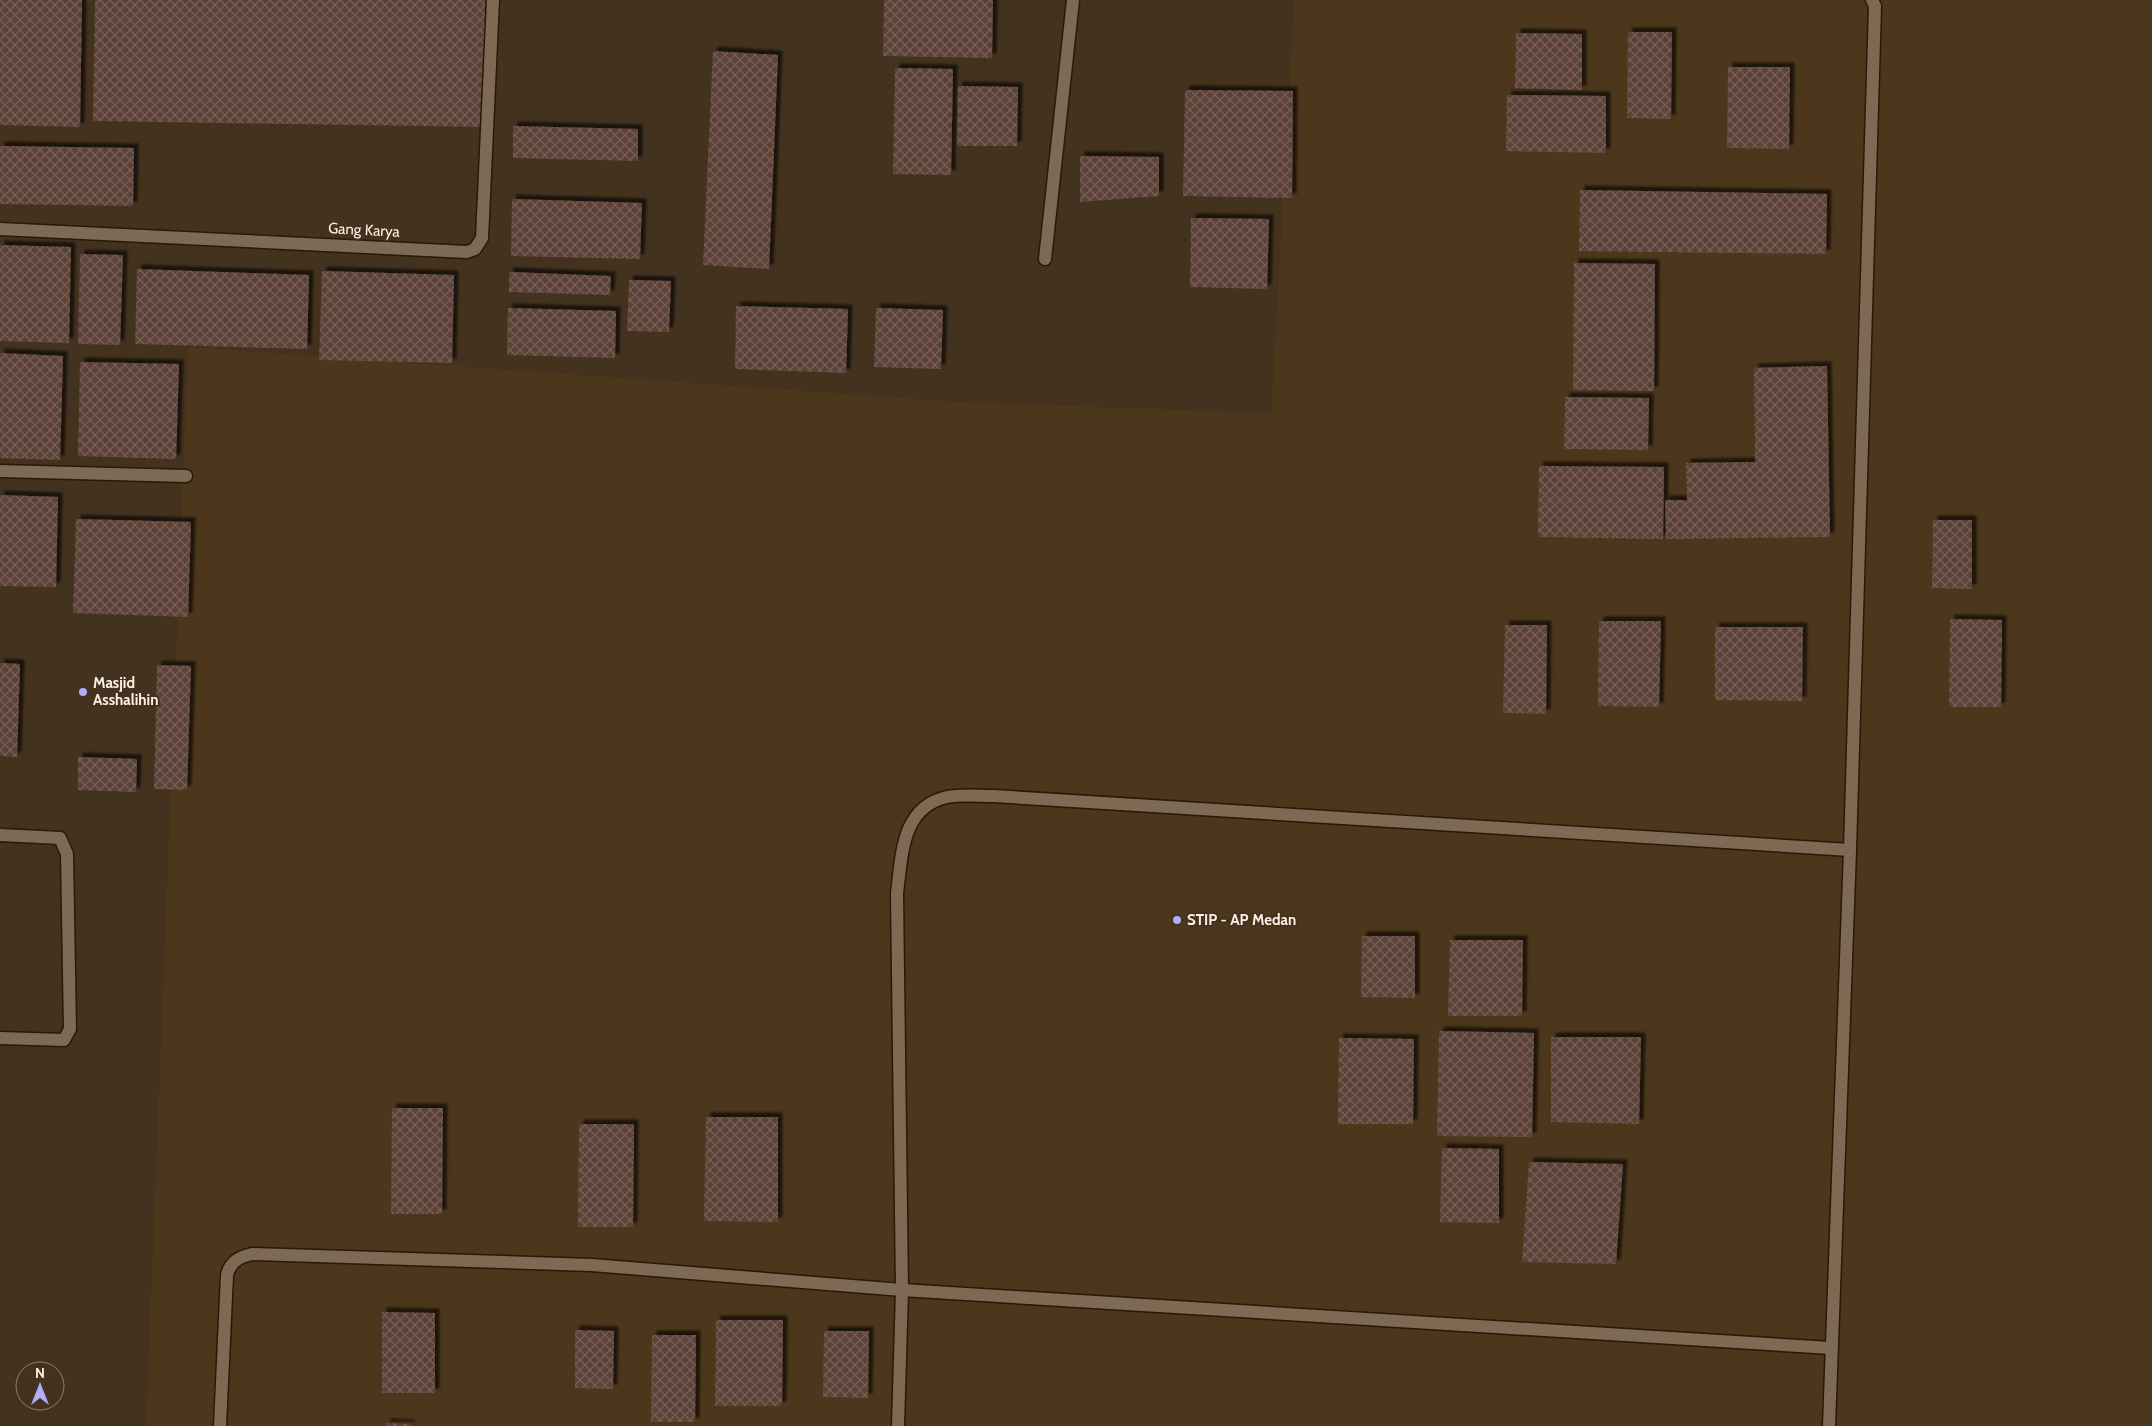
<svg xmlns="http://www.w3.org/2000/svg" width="2152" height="1426" viewBox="0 0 2152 1426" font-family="Cabin,sans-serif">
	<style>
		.built { fill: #4c361c }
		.building { fill: url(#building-cross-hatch); filter: url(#shadow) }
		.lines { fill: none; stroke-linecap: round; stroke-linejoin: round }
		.lane-casing { stroke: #291906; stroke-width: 15 }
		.street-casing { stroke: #291906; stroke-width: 15 }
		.lane { stroke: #7d6954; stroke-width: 12 }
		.street { stroke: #7d6954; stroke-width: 12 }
		.poi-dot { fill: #b1adfa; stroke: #43321e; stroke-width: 2 }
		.labels { text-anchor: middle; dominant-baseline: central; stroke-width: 4; stroke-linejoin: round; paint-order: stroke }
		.street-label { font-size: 15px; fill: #fcf0e4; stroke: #43321e }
		.poi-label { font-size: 15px; font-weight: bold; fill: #fcf0e4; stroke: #43321e; text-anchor: start }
	</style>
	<defs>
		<pattern id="building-cross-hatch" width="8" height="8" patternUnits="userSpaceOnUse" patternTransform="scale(1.25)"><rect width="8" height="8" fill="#5d4239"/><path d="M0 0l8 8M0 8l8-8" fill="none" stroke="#755e56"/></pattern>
		<filter id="shadow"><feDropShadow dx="4.5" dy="-4.5" stdDeviation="1" flood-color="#0009"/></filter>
	</defs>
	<rect width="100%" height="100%" fill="#43321e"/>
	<!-- built -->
	<polygon class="built" points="1294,0 2152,0 2152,1426 146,1426 188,347 961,402 1271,413"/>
	<!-- building -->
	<g class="building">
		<polygon points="0,0 82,0 80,127 0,125"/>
		<polygon points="95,0 486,0 484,127 93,121"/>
		<polygon points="884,0 993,0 992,58 883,56"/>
		<polygon points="1628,32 1672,32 1671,119 1627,118"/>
		<polygon points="1516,33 1582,34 1582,90 1515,88"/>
		<polygon points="713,51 778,55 769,269 703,265"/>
		<polygon points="1728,67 1790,67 1789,149 1727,148"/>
		<polygon points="895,68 953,69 951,175 893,174"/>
		<polygon points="958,86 1018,87 1017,146 957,146"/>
		<polygon points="1185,90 1293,91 1292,198 1183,196"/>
		<polygon points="1507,95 1606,96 1606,153 1506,151"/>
		<polygon points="513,126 638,129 638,161 513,158"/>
		<polygon points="0,146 134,148 133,206 0,204"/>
		<polygon points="1080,156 1159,157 1159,196 1080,202"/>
		<polygon points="1580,190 1827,194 1826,254 1579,251"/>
		<polygon points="512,199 642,203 640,259 511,256"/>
		<polygon points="1191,218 1269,219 1267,289 1190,287"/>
		<polygon points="0,245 71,247 69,343 0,341"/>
		<polygon points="80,254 123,255 120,345 78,344"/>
		<polygon points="1574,263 1655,264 1654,391 1573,390"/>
		<polygon points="137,269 309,275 307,349 135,344"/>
		<polygon points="322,271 454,275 452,363 319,360"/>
		<polygon points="509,272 611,276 610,295 509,292"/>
		<polygon points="629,280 671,281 669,332 627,331"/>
		<polygon points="736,306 848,309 846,373 735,369"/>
		<polygon points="508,308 616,311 615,358 507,355"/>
		<polygon points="876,308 943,310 941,369 874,367"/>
		<polygon points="0,353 63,356 60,460 0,458"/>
		<polygon points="80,362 179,364 176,459 78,456"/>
		<polygon points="1827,366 1830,537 1666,539 1665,500 1687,500 1686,463 1755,462 1754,368"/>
		<polygon points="1565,397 1649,398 1648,450 1564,449"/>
		<polygon points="1539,466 1664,467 1663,539 1538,537"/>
		<polygon points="0,495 58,497 56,587 0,586"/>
		<polygon points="76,519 191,522 188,617 73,613"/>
		<polygon points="1933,520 1972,520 1972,589 1932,588"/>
		<polygon points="1950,619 2002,620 2001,707 1949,707"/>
		<polygon points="1599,621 1661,621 1659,707 1598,706"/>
		<polygon points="1505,625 1547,625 1546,714 1503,713"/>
		<polygon points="1715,627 1803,627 1802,701 1715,700"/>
		<polygon points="0,663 20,664 17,757 0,756"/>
		<polygon points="157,665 191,666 187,790 154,789"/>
		<polygon points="78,757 137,759 136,792 78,790"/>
		<polygon points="1362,936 1415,936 1415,998 1361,997"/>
		<polygon points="1450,940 1523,940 1522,1016 1448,1016"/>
		<polygon points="1439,1031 1534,1033 1532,1137 1437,1136"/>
		<polygon points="1551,1037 1641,1037 1639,1124 1551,1122"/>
		<polygon points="1339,1038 1414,1039 1413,1124 1338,1124"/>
		<polygon points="392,1108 443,1108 442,1214 391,1214"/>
		<polygon points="706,1117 778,1117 778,1222 704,1221"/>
		<polygon points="579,1124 634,1124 633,1227 578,1227"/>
		<polygon points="1442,1148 1499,1149 1499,1223 1440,1222"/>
		<polygon points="1529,1162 1623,1164 1616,1264 1522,1262"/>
		<polygon points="382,1312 435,1313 435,1393 382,1393"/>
		<polygon points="716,1320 783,1320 782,1406 715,1406"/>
		<polygon points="575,1330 614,1331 613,1389 575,1388"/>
		<polygon points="824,1331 869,1331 868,1398 823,1397"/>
		<polygon points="652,1335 696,1335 695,1422 651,1422"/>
		<polygon points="386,1423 411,1424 411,1426 386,1426"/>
	</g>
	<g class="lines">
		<!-- lane casing -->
		<g class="lane-casing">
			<g id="lane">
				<polyline points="0,471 186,476"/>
				<polyline points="0,835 60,838 67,854 70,1029 64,1040 0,1038"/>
				<path d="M220 1426 227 1275C230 1262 239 1257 252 1254L592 1265 902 1290 1831 1348"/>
				<path d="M898 1426 902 1290 897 893C902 856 901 807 947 797 961 794 979 796 994 796L1850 850"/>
				<polyline points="1829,1426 1850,850 1875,6 1872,0"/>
			</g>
		</g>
		<!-- street casing -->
		<g class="street-casing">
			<g id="street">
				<polyline points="0,229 467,252 475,249 482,238 493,0"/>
				<polyline points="1045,259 1073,0"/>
			</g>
		</g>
		<!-- lane -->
		<use href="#lane" class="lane"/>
		<!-- street -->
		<use href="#street" class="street"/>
	</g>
	<!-- markers -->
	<g class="poi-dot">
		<circle cx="83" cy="692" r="5"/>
		<circle cx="1177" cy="920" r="5"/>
	</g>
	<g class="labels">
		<!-- street labels -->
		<g class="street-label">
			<text transform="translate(364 230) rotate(3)">Gang Karya</text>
		</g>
		<!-- poi labels -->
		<g class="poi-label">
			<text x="93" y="683">Masjid<tspan x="93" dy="17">Asshalihin</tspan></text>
			<text x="1187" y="920">STIP - AP Medan</text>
		</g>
	</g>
	<!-- north arrow -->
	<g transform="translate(40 1386)"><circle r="24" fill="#43321e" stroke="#8d7e6d"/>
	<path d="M0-4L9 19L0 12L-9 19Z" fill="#b1adfa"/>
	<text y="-8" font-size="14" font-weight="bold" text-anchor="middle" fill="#fcf0e4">N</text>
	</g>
</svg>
